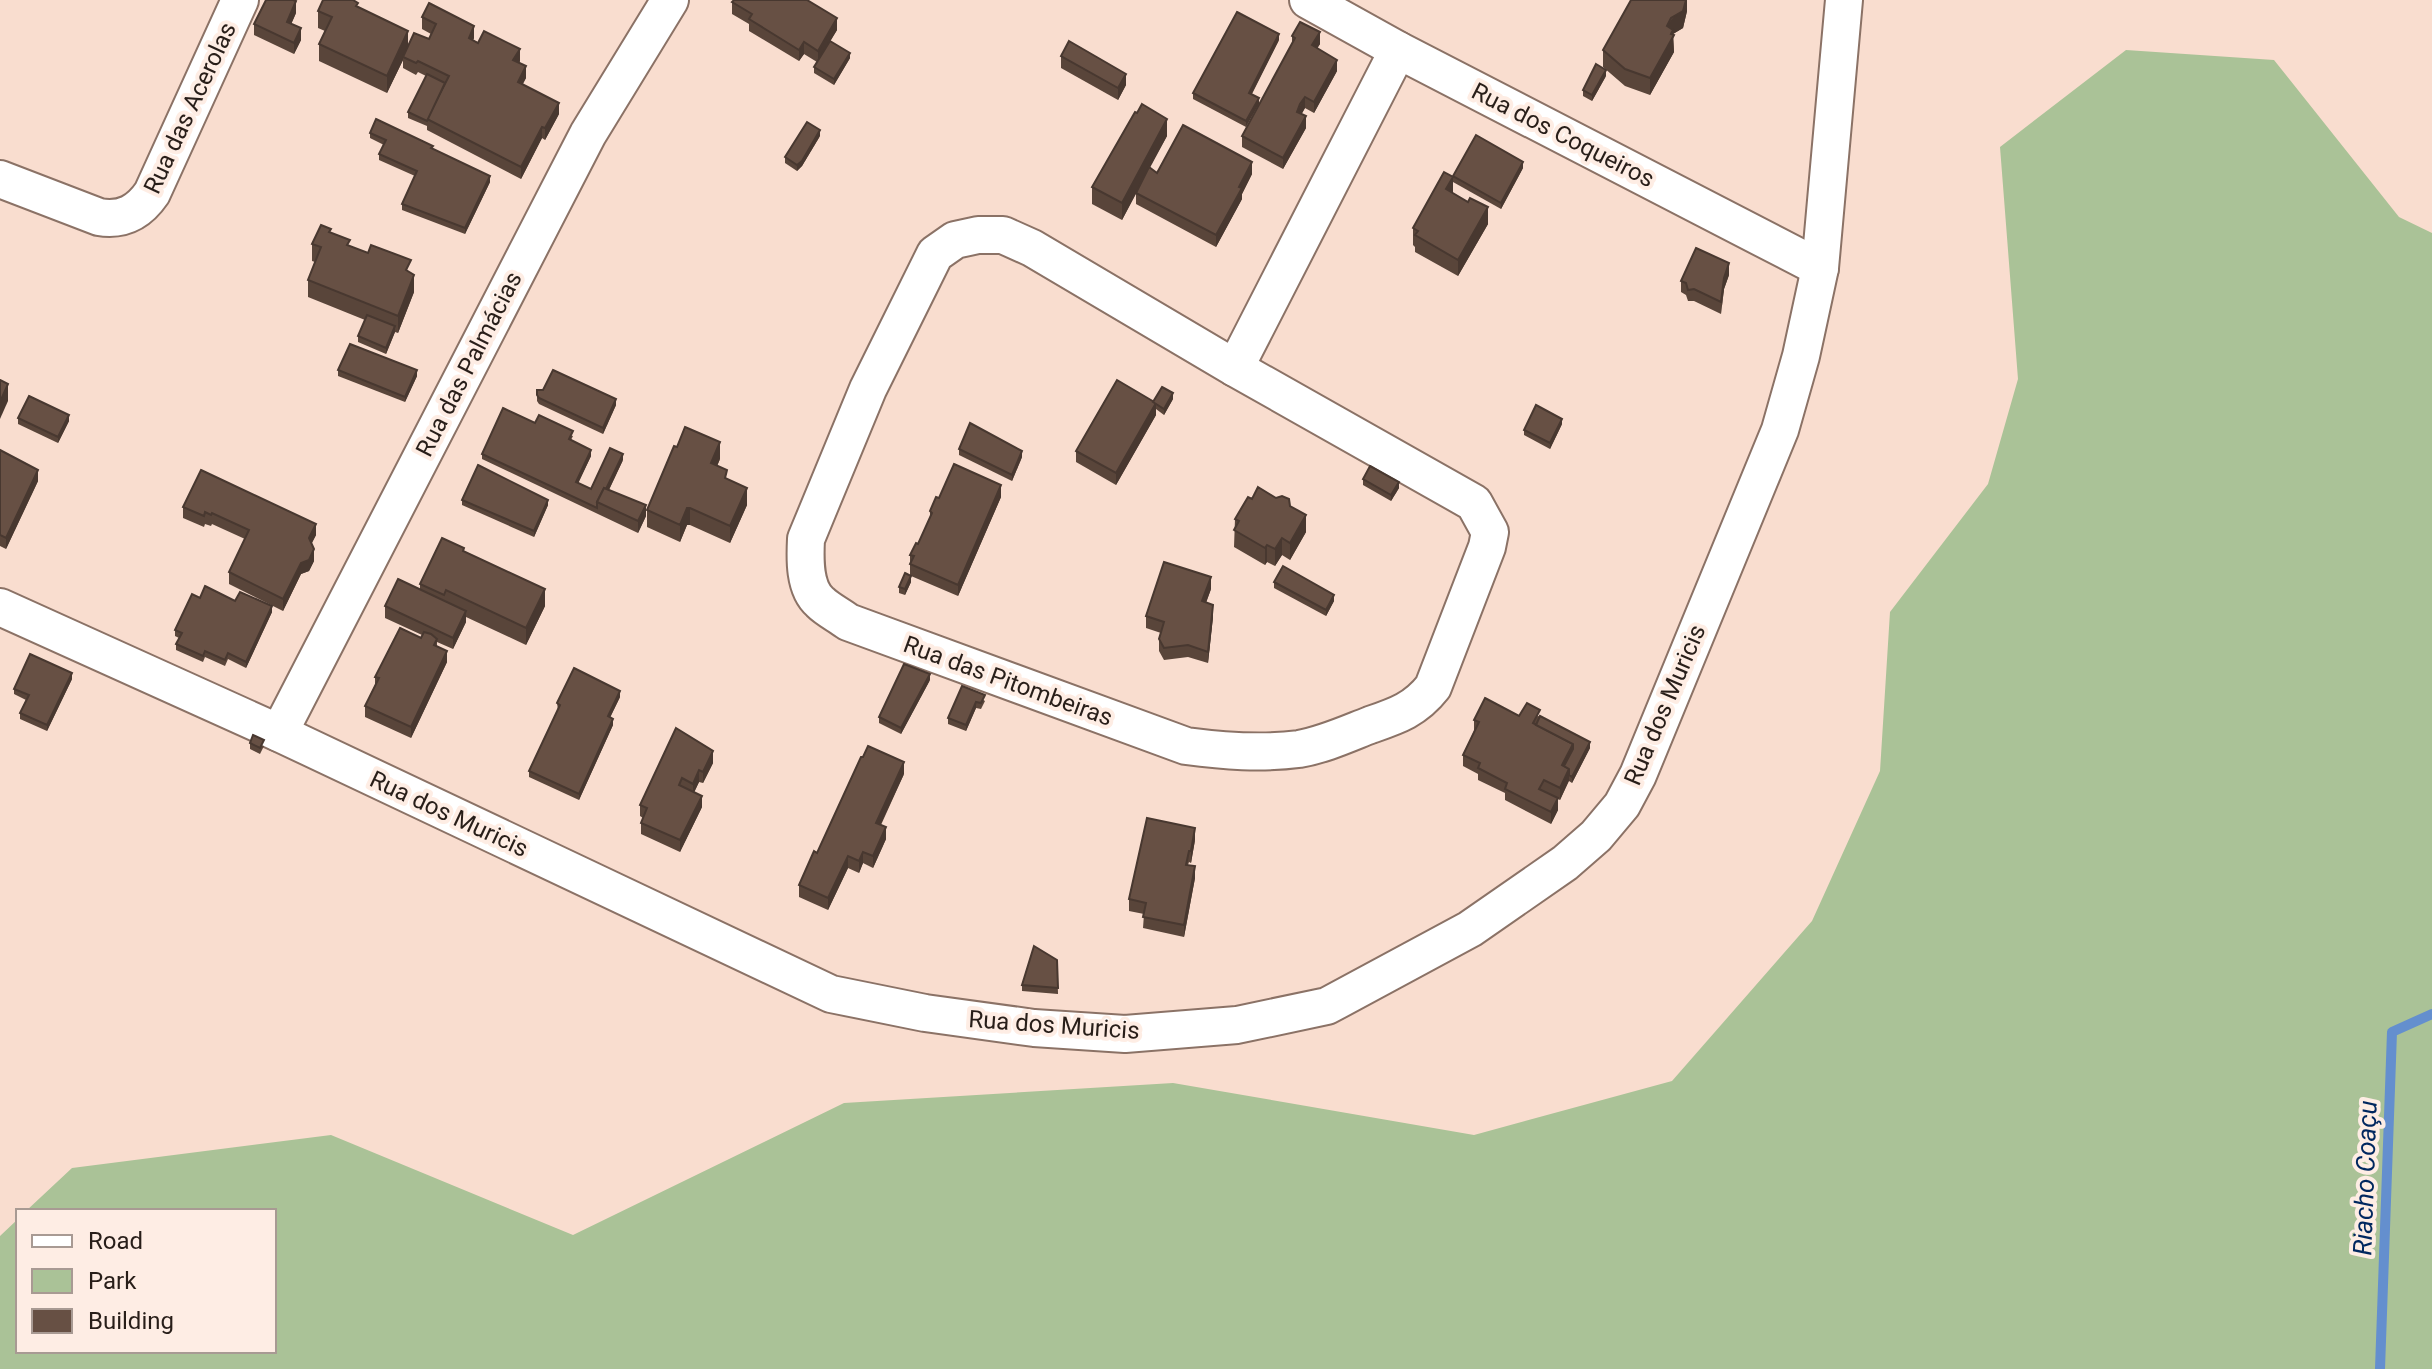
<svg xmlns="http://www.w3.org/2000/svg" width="2432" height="1369" viewBox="0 0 2432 1369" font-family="Roboto,sans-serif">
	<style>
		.green { fill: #aac297 }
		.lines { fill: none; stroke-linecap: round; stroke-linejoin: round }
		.stream { stroke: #648fce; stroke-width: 10 }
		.minor-casing { stroke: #8b7266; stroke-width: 40 }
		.minor { stroke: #fff; stroke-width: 36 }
		.wall { fill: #59453a }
		.shaded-wall { fill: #483830 }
		.building { fill: #675044; stroke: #483830; stroke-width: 2 }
		.labels { text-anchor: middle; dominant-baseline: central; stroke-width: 8; stroke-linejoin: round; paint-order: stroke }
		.street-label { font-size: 24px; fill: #281e19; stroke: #feede4 }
		.water-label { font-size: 26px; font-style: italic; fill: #00275f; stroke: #feede4 }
	</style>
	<rect width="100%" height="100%" fill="#f9ddcf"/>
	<!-- green -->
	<polygon class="green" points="2126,50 2274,60 2399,217 2432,233 2432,1369 0,1369 0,1236 18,1219 18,1351 274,1351 274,1211 26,1211 72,1168 331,1135 573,1235 844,1103 1173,1083 1474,1135 1672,1081 1812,921 1880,771 1890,612 1988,484 2018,379 2000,147"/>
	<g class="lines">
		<!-- stream -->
		<polyline class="stream" points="2380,1369 2392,1032 2432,1014"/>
		<!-- minor casing -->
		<g class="minor-casing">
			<g id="minor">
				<polyline points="1308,0 1398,50 1820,268"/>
				<path d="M0 179 99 217C123 221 139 212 152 193L240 0"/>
				<path d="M978 235H1003L1032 248 1235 368 1474 503 1490 532 1487 547 1433 687C1415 710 1396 716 1370 725 1347 734 1323 745 1299 749 1261 754 1224 751 1186 746L848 622C839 615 828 610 820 602 804 588 805 559 806 539L868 389 935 254 955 240Z"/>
				<polyline points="1235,368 1398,50"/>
				<polyline points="0,607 279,733 831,994 925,1013 1034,1028 1125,1034 1237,1025 1327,1006 1470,929 1565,863 1596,836 1622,805 1638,775 1780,430 1801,356 1820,268 1844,0"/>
				<polyline points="279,733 588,134 670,0"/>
			</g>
		</g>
		<!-- minor -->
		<use href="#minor" class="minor"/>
	</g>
	<!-- wall -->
	<g class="wall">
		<polygon points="1687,0 1687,11 1683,28 1673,34 1674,52 1650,95 1625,86 1603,67 1603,50"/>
		<polygon points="732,2 837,30 830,41 850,58 834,85 814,73 814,67 817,62 804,54 799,61 749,31 749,24 732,14"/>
		<polygon points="358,7 408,45 429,39 431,34 422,29 422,17 474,38 473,40 520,61 519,63 526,78 522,84 559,114 545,140 542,138 521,179 427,130 427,125 427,126 408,118 408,112 426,76 418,72 416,75 403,68 403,60 387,93 319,61 319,44 325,31 318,28 318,11"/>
		<polygon points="296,13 291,24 301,40 294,54 254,35 254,24"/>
		<polygon points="1292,36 1320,44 1317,48 1337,71 1314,113 1305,108 1301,114 1306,128 1283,169 1242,147 1242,136 1292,45"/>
		<polygon points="1279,40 1252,94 1246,127 1193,99 1193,93"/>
		<polygon points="1061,56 1126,85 1118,100 1061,68"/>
		<polygon points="1606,76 1592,101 1583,96 1583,90"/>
		<polygon points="1137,113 1167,136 1149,168 1157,173 1252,174 1242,194 1242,199 1216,247 1136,204 1136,193 1122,220 1092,204 1092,187"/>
		<polygon points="370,133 433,149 490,182 465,234 402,210 402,204 415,176 379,160 379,154 384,145 370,138"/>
		<polygon points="820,136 802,166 797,171 785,163 785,157"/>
		<polygon points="1523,168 1501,209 1453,182 1453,176"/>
		<polygon points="1453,193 1488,224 1458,276 1415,252 1415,247 1413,245 1413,228"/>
		<polygon points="331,233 350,246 411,273 414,292 398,333 395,332 386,354 358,342 358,336 365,320 308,297 308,280 315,262 312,261 312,244"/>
		<polygon points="1729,275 1724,289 1721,314 1694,301 1688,301 1686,295 1681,292 1681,281"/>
		<polygon points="338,370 417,376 405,402 338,376"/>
		<polygon points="537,390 616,405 603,434 539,404 537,401"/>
		<polygon points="1173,399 1164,415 1156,409 1156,415 1116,485 1076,462 1076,451 1154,402"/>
		<polygon points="18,418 69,421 58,443 18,424"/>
		<polygon points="535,423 573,436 571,440 591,456 578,483 591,489 623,460 609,490 646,516 638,533 482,459 482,454"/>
		<polygon points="1562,424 1550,449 1524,435 1524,430"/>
		<polygon points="959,449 1022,457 1012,481 959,455"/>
		<polygon points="0,450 38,481 6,549 0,546"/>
		<polygon points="720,459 717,466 747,505 730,543 690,525 687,525 680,542 647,527 647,510"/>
		<polygon points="1363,479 1399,488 1391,501 1363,485"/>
		<polygon points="1001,497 958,596 911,576 911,582 905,595 899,593 899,587 910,575 910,555 918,544 930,519 930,511 939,498"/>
		<polygon points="1252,499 1290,506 1306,532 1290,560 1282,555 1275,566 1267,562 1265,565 1234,547 1235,519"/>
		<polygon points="462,500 548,505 534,537 462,505"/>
		<polygon points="183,507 316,535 311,544 314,561 309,571 301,574 283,611 229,584 229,572 245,539 212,524 211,526 205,524 204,527 183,518"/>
		<polygon points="464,551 545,606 526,645 466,617 466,622 453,649 437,642 437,646 447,662 411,738 365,717 365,706 375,685 375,677 421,638 422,635 385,618 385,606 420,590 420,584"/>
		<polygon points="1274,582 1334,601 1326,616 1274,588"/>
		<polygon points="1211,589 1206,603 1213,617 1208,663 1188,657 1164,660 1159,651 1159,639 1161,633 1146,628 1146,616"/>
		<polygon points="200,598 235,601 272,612 246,668 228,659 225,666 205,657 203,662 176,650 176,644 179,638 175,636 175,630"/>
		<polygon points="72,679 47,731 20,719 20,713 26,700 14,694 14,689"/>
		<polygon points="930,680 901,734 879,723 879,717"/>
		<polygon points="962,686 985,701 981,709 976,708 966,731 948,724 948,718"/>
		<polygon points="620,697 610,717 613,725 579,800 529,777 529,771 558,710 557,703"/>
		<polygon points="1540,716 1590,748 1572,783 1569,781 1560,800 1558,799 1558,810 1551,824 1505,800 1505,793 1478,780 1478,774 1463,766 1463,755 1474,731 1474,720"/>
		<polygon points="676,728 713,763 703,783 699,782 694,792 702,807 680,852 641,834 641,823 643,818 640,816 640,805"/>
		<polygon points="250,743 264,746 260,754 250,749"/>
		<polygon points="904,774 881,825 886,839 873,868 863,863 859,873 848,868 828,910 799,897 799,885 817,853"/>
		<polygon points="1195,840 1191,863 1189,862 1188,865 1195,878 1184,937 1143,928 1144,914 1129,911 1129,899"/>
		<polygon points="1057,960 1058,994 1022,991 1022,985"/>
	</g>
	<!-- shaded-wall -->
	<g class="shaded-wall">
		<polygon points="1686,0 1687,0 1687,11 1683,28 1673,34 1674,52 1650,95 1650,78 1667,26"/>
		<polygon points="296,1 296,13 287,34 287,22"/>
		<polygon points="837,18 837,30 818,62 818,51"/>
		<polygon points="474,26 474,38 469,49 469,38"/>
		<polygon points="301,28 301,40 294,54 294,43"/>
		<polygon points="408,31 408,48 403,57 403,60 387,93 387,76"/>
		<polygon points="1320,32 1320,44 1312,57 1312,45"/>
		<polygon points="1279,34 1279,40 1249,99 1249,93"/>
		<polygon points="804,42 804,54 799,61 799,50"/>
		<polygon points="520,49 520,61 513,72 513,60"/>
		<polygon points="850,53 850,58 834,85 834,79"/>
		<polygon points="1337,60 1337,71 1314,113 1314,102"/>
		<polygon points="526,66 526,78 518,94 518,82"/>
		<polygon points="1606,70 1606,76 1592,101 1592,95"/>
		<polygon points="1126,74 1126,85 1118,100 1118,88"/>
		<polygon points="1305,97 1305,108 1297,123 1297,112"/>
		<polygon points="1259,98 1259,104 1246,127 1246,121"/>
		<polygon points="559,103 559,114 545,140 545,128"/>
		<polygon points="1306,116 1306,128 1283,169 1283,158"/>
		<polygon points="1167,119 1167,136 1122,220 1122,203"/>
		<polygon points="542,127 542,138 521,179 521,167"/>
		<polygon points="820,130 820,136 802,166 797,171 797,165"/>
		<polygon points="1252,162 1252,174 1242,194 1242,199 1216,247 1216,235"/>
		<polygon points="1523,162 1523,168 1501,209 1501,203"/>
		<polygon points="490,176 490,182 465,234 465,228"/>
		<polygon points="1453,177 1453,194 1446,189"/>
		<polygon points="1488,207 1488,224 1458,276 1458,260"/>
		<polygon points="1729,263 1729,275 1724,289 1721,314 1724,278"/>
		<polygon points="414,275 414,292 398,333 398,316"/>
		<polygon points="395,326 395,332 386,354 386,348"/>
		<polygon points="417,370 417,376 405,402 405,397"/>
		<polygon points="8,384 8,401 0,419 0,402"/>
		<polygon points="1173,393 1173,399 1164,415 1164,409"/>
		<polygon points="616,399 616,405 603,434 603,428"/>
		<polygon points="1156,403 1156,415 1116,485 1116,473"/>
		<polygon points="69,415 69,421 58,443 58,437"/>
		<polygon points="1562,419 1562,424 1550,449 1550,443"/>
		<polygon points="720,442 720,459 711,480 711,463"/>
		<polygon points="591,450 591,456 576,488 576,482"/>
		<polygon points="1022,451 1022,457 1012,481 1012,475"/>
		<polygon points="623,454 623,460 602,504 599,503"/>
		<polygon points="38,470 38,481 6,549 6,538"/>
		<polygon points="1399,482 1399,488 1391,501 1391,495"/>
		<polygon points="1001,485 1001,497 958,596 958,585"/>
		<polygon points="747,488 747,505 730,543 730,526"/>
		<polygon points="548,500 548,505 534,537 534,531"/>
		<polygon points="646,505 646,516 638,533 638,521"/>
		<polygon points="687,508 690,508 690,525 687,525 680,542 680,525"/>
		<polygon points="1306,515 1306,532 1290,560 1290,543"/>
		<polygon points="316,524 316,535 309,549 309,538"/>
		<polygon points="1282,538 1282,555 1275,566 1275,549"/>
		<polygon points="1267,545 1267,562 1265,565 1265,548"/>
		<polygon points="314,549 314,561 309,571 301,574 283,611 283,599 301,563"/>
		<polygon points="911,576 911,582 905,595 905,589"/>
		<polygon points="1211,577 1211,589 1202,613 1202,601"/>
		<polygon points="545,589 545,606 526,645 526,628"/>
		<polygon points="1334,595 1334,601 1326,616 1326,610"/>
		<polygon points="1213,605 1213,617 1208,663 1208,652"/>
		<polygon points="272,606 272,612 246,668 246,662"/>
		<polygon points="466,611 466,622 453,649 453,638"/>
		<polygon points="447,651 447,662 411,738 411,727"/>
		<polygon points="72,673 72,679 47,731 47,725"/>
		<polygon points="930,674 930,680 901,734 901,728"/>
		<polygon points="620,691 620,697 608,722 608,716"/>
		<polygon points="976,702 976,708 966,731 966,725"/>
		<polygon points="613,719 613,725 579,800 579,794"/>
		<polygon points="1590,742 1590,748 1572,783 1572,777"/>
		<polygon points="1573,744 1573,755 1564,772 1562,765"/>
		<polygon points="713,751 713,763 703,783 703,772"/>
		<polygon points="904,762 904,774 876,834 876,823"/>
		<polygon points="1569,769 1569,780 1560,800 1560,788"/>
		<polygon points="699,770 699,782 693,795 693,784"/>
		<polygon points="702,796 702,807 680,852 680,840"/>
		<polygon points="1558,798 1558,810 1551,824 1551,812"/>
		<polygon points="886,827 886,839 873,868 873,856"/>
		<polygon points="1195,828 1195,840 1191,863 1191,851"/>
		<polygon points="863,852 863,863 859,873 859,861"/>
		<polygon points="848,856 848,868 828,910 828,898"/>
		<polygon points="1195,866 1195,878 1184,937 1184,925"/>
	</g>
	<!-- building -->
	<g class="building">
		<polygon points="266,0 293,0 296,1 287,22 301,28 294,43 254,24"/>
		<polygon points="323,0 353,0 358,3 356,6 408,31 387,76 319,44 332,17 318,11"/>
		<polygon points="734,0 807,0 837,18 818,51 804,42 799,50 749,19 752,14 732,2"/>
		<polygon points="1631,0 1686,0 1683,11 1671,18 1667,26 1673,30 1671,34 1674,35 1650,78 1625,69 1603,50"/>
		<polygon points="429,3 474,26 469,38 478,43 484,31 520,49 513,60 526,66 518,82 559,103 545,128 542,127 521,167 427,119 449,76 418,61 416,63 403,57 414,33 429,39 436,24 422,17"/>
		<polygon points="1237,12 1279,34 1249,93 1259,98 1246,121 1193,93"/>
		<polygon points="1300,22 1320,32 1312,45 1337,60 1314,102 1305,97 1300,104 1297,112 1306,116 1283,158 1242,136 1295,38 1292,36"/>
		<polygon points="830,41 850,53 834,79 814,67"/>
		<polygon points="1069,41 1126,74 1118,88 1061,56"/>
		<polygon points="1596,64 1606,70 1592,95 1583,90"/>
		<polygon points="427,74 445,83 427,121 408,112"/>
		<polygon points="1142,104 1167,119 1122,203 1092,187 1135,112 1137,113"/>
		<polygon points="376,119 433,146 431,148 490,176 465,228 402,204 417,171 379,154 386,140 370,133"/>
		<polygon points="807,122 820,130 802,161 797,165 785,157"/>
		<polygon points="1183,125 1252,162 1239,187 1242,188 1216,235 1136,193 1149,167 1157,173"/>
		<polygon points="1476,135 1523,162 1501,203 1453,176"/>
		<polygon points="1444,172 1453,177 1446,189 1468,202 1470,198 1488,207 1458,260 1415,235 1418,231 1413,228"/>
		<polygon points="321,225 331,229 329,232 350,240 347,245 368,253 371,245 411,260 406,270 414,275 398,316 308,280 321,247 312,244"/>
		<polygon points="1696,248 1729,263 1724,278 1721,302 1694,289 1688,290 1686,283 1681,281"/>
		<polygon points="367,315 395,326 386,348 358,336"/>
		<polygon points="350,344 417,370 405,397 338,370"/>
		<polygon points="553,370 616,399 603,428 539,398 537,395 537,390 543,390"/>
		<polygon points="0,380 8,384 0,402"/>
		<polygon points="1117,380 1156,403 1116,473 1076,451"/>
		<polygon points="1162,387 1173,393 1164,409 1153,402"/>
		<polygon points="29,396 69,415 58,437 18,418"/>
		<polygon points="1536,405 1562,419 1550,443 1524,430"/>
		<polygon points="503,408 535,423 539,415 573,431 569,439 591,450 576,482 591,489 610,448 623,454 606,489 604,488 597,502 597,508 482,454"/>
		<polygon points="970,423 1022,451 1012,475 959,449"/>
		<polygon points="685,427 720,442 711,463 727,470 725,478 747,488 730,526 690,508 687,508 680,525 647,510 674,446 677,447"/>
		<polygon points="0,450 38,470 6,538 0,535"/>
		<polygon points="954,464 1001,485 958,585 910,564 914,556 910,555 916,543 918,544 932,513 930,511 936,497 939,498"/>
		<polygon points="478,465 548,500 534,531 462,500"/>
		<polygon points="1370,466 1399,482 1391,495 1363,479"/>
		<polygon points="201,470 316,524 309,538 314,549 309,560 301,563 283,599 229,572 249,530 212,513 211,515 205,512 204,516 183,507"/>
		<polygon points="1258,487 1276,498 1282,496 1289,499 1290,506 1306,515 1290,543 1282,538 1275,549 1267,545 1265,548 1234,530 1239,521 1235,519 1248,497 1252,499"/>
		<polygon points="604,488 646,505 638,521 597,502"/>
		<polygon points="442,538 464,548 463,551 545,589 526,628 446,590 444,595 420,584"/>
		<polygon points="1164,562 1211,577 1202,601 1213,605 1208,652 1188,645 1164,648 1159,639 1164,622 1146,616"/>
		<polygon points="1283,566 1334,595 1326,610 1274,582"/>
		<polygon points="905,573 911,576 905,589 899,587"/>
		<polygon points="398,579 466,611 453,638 385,606"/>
		<polygon points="205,586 235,601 240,592 272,606 246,662 228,653 225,660 205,651 203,656 176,644 182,633 175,630 192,594 200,598"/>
		<polygon points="400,628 421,638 424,632 431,634 437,639 434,645 447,651 411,727 365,706 379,678 375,677"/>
		<polygon points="30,654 72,673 47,725 20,713 29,695 14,689"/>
		<polygon points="904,664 930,674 901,728 879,717"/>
		<polygon points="574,668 620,691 608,716 613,719 579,794 529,771 560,705 557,703"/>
		<polygon points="962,686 985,695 981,703 976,702 966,725 948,718"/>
		<polygon points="1485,698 1519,716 1527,703 1540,710 1533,723 1573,744 1562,765 1569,769 1560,788 1544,780 1539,789 1558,798 1551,812 1505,789 1507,783 1478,768 1480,763 1463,755 1479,722 1474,720"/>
		<polygon points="1540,716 1590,742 1572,777 1569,775 1569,769 1564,766 1573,749 1573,744 1536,725"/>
		<polygon points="676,728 713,751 703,772 699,770 693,784 682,778 679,785 702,796 680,840 641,823 647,808 640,805"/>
		<polygon points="253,735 264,740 260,748 250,743"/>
		<polygon points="868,746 904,762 876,823 886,827 873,856 863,852 859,861 848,856 828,898 799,885 814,851 817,853 861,757 863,757"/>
		<polygon points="1147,818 1195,828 1191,851 1189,851 1186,865 1195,866 1184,925 1143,917 1146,903 1129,899"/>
		<polygon points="1034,946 1057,960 1058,988 1022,985"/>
	</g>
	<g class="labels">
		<!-- street labels -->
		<g class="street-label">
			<text transform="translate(190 108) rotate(-65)">Rua das Acerolas</text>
			<text transform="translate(1563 135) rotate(27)">Rua dos Coqueiros</text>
			<text transform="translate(469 364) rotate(-63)">Rua das Palmácias</text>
			<text transform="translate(1008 681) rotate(20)">Rua das Pitombeiras</text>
			<text transform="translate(1665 705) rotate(-67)">Rua dos Muricis</text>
			<text transform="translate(449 814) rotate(25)">Rua dos Muricis</text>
			<text transform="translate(1054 1025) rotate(4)">Rua dos Muricis</text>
		</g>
		<!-- water labels -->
		<g class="water-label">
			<text transform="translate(2365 1178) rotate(-88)">Riacho Coaçu</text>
		</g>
	</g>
	<!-- legend -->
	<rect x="16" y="1209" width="260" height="144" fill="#feede4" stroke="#a89a93" stroke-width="2"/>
	<rect x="32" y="1235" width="40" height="12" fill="#ffffff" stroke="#a89a93" stroke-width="2"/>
	<text x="88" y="1249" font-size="24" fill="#281e19">Road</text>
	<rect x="32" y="1269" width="40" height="24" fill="#aac297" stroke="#a89a93" stroke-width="2"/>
	<text x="88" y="1289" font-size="24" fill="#281e19">Park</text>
	<rect x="32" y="1309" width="40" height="24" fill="#675044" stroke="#a89a93" stroke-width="2"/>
	<text x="88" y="1329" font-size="24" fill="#281e19">Building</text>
</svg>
